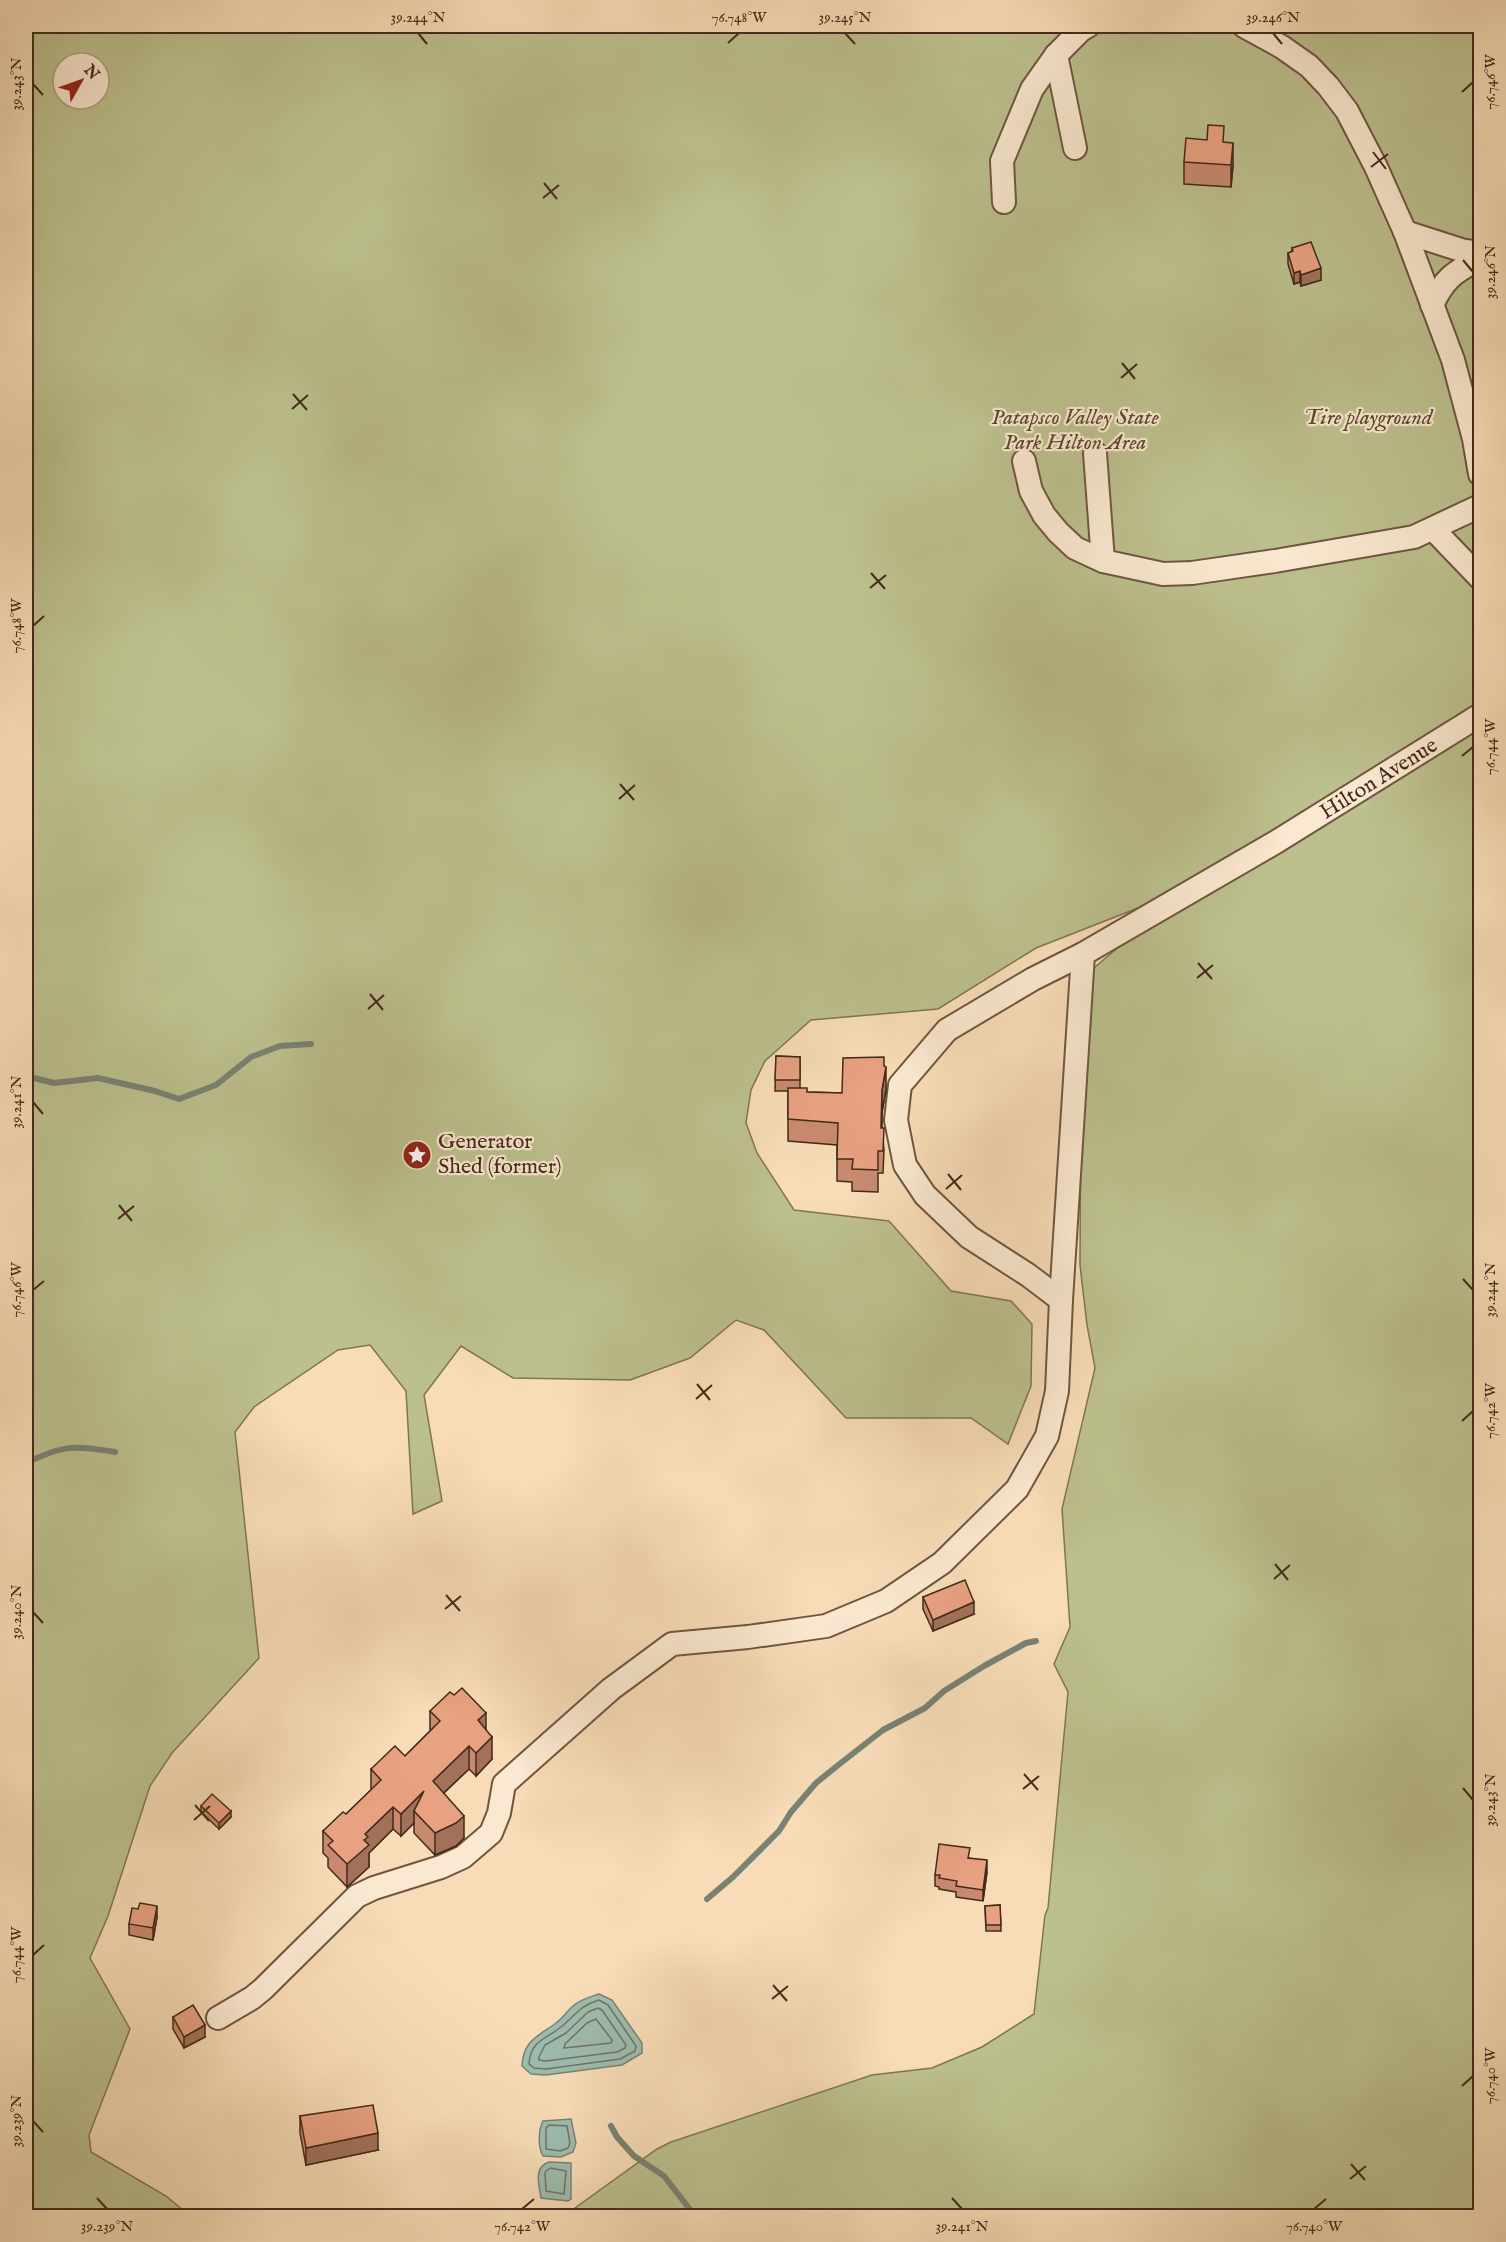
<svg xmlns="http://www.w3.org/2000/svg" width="1506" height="2242" viewBox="0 0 1506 2242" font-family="'IM FELL English',serif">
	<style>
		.green { fill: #bcc08e; stroke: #807554; stroke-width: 1.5; fill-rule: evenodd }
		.water { fill: #9dbcaf; stroke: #798273; stroke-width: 1.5 }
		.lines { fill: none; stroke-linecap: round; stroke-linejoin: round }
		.shore { stroke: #707364; stroke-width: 1.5 }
		.stream { stroke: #798273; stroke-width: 6 }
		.minor-casing { stroke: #705641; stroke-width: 26 }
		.minor { stroke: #fae8d0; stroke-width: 22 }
		.wall { fill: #c88a6f; stroke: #432a1a; stroke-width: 1.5 }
		.shaded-wall { fill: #a2715a; stroke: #432a1a; stroke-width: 1.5 }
		.building { fill: #e8a181; stroke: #432a1a; stroke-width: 1.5 }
		.ticks { fill: none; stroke: #432a1a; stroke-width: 2 }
		.labels { text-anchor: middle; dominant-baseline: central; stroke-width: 4.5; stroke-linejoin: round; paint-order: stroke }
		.park-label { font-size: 22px; font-style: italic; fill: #5b4831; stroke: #fae8d0 }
		.street-label { font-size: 22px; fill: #432a1a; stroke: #fae8d0 }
		.poi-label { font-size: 22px; fill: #432a1a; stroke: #fae8d0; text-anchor: start }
		.neatline { fill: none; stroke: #432a1a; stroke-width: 2 }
		.ticks-label { font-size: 15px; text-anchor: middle; fill: #432a1a }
	</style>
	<rect width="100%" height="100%" fill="#f7dcb7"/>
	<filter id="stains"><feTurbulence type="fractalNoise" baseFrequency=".00333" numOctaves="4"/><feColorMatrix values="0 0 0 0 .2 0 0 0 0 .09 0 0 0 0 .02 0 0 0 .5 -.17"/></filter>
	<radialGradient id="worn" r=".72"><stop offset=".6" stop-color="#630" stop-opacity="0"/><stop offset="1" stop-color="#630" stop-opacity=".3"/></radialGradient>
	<!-- green -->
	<g class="green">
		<path d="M26 26H1480V725L1161 899 1036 948 938 1009 811 1020 765 1061 751 1090 746 1123 757 1153 794 1210 889 1221 951 1291 1011 1301 1032 1324 1031 1386 1008 1444 971 1418H846L764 1330 736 1320 690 1358 630 1380 513 1378 461 1346 424 1395 442 1501 413 1514 406 1391 370 1345 338 1350 254 1407 235 1432 259 1658 172 1753 150 1786 108 1916 90 1958 130 2029 89 2135 91 2152 166 2196 190 2216H26ZM63 63H99V99H63Z"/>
		<polygon points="1480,727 1480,2216 564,2216 657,2149 671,2142 872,2075 932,2068 982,2047 1034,2014 1045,1915 1048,1908 1068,1692 1054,1664 1070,1627 1062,1509 1095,1368 1087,1325 1080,1265 1081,1071 1090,975 1094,968 1129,938 1409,773"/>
	</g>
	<!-- water -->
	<g class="water">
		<path d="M599 1994 612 2000 642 2043V2053L622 2065 546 2075 531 2074 522 2066C523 2040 539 2036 556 2023 563 2018 567 2011 573 2006 581 1999 590 1997 599 1994Z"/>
		<path d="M571 2119 576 2143 573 2152 561 2157 543 2156C538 2147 538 2130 543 2121Z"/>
		<path d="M549 2162 571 2163V2199L568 2201 541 2198C539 2185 533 2167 549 2162Z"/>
	</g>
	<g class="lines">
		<!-- shore -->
		<g class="shore">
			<path d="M599 2000 608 2005 636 2046 635 2051 620 2059 546 2069 534 2068 529 2064C530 2041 546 2039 561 2027 576 2015 579 2006 599 2000Z"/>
			<polygon points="598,2008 602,2010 626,2045 625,2048 617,2052 546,2061 539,2060 539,2057 545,2045 566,2033 588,2012"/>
			<polygon points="596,2019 612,2040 611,2043 564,2048 565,2044 587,2023"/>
			<polygon points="549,2125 567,2126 570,2143 568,2148 560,2151 546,2149 546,2128"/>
			<polygon points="550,2168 566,2171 564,2194 546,2191 545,2172"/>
		</g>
		<!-- stream -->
		<g class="stream">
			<polyline points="26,1076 54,1083 98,1078 155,1091 179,1099 216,1085 251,1057 280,1046 311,1044"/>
			<path d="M26 1463C63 1445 74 1445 115 1452"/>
			<polyline points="26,1629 27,1629"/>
			<polyline points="707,1899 733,1877 779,1831 791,1812 816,1783 837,1766 883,1730 925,1708 944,1691 984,1666 1026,1643 1036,1641"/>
			<polyline points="611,2126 617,2137 634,2156 664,2176 695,2216"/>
		</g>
		<!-- minor casing -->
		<g class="minor-casing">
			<g id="minor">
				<polyline points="1244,26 1282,47 1309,66 1328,86 1347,111 1376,167 1405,232 1453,360 1474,439 1480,474"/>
				<polyline points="1056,55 1075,148"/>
				<polyline points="1004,202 1002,161 1032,89 1056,55 1081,30 1088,26"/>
				<polyline points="1405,232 1461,250 1480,253"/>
				<path d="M1432 305C1445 277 1454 273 1480 258"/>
				<polyline points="1095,453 1103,561"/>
				<polyline points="1024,461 1031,491 1044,515 1058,532 1075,548 1103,561 1163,574 1192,573 1275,561 1414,537 1480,506"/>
				<polyline points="1433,529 1480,578"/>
				<polyline points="1061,1300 1083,954"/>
				<polyline points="218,2018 252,1998 263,1989 357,1896 374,1888 441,1867 463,1857 491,1833 499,1813 504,1784 611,1689 672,1644 748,1637 826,1626 886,1601 942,1563 1017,1489 1047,1436 1057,1391 1061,1300 1028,1275 969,1237 925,1195 905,1165 896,1120 900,1085 947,1030 1033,979 1083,954 1276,842 1480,715"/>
			</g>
		</g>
		<!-- minor -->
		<use href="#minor" class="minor"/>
	</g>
	<!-- wall -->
	<g class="wall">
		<polygon points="1224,142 1233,165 1231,187 1184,184 1184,162"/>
		<polygon points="1292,248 1321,280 1301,286 1300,282 1294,284 1288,264 1288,253 1292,252"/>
		<polygon points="776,1056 800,1057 800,1088 807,1092 842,1093 884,1066 886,1090 882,1112 882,1128 884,1150 883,1173 878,1173 878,1192 852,1191 852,1182 837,1181 837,1145 788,1141 788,1091 775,1091"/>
		<polygon points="923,1597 974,1614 933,1631 923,1609"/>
		<polygon points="430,1711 486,1730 492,1759 476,1776 469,1769 444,1793 464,1838 456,1846 435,1855 414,1833 414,1823 401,1836 393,1829 369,1853 369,1867 347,1887 328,1867 328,1858 323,1853 323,1831 346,1814 371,1790 371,1769 405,1756 430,1731"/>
		<polygon points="201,1806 231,1817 219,1829 201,1812"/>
		<polygon points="970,1858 987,1872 983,1901 956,1897 956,1892 939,1889 939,1887 935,1886 935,1875"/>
		<polygon points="1000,1905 1001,1931 986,1931 985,1906"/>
		<polygon points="157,1917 153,1940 129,1935 129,1924"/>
		<polygon points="173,2017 205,2037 184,2048 173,2029"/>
		<polygon points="300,2116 378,2150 306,2165 300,2133"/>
	</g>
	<!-- shaded-wall -->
	<g class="shaded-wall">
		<polygon points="1233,143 1233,165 1231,187 1231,165"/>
		<polygon points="1321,268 1321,280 1301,286 1301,275"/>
		<polygon points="1300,271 1300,282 1294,284 1294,273"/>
		<polygon points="886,1067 886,1090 882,1112 881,1150 882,1090"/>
		<polygon points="974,1602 974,1614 933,1631 933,1620"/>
		<polygon points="486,1713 486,1735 478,1720"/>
		<polygon points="492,1737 492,1759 476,1776 476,1753"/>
		<polygon points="469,1746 469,1769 433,1803 433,1781"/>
		<polygon points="424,1791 414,1811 414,1823 401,1836 401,1814"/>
		<polygon points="393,1807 393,1829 369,1853 369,1867 347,1887 347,1864 365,1834"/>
		<polygon points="231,1811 231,1817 219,1829 219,1823"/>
		<polygon points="464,1816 464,1838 456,1846 435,1855 435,1833"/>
		<polygon points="987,1860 987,1872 983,1901 983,1890"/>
		<polygon points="157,1906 157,1917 153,1940 153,1928"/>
		<polygon points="205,2025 205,2037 184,2048 184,2037"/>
		<polygon points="378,2133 378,2150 306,2165 306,2148"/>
	</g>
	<!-- building -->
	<g class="building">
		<polygon points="1208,125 1224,126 1223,142 1233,143 1231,165 1184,162 1186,138 1207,140"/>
		<polygon points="1311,242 1321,268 1301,275 1300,271 1294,273 1288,253 1293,251 1292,248"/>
		<polygon points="776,1056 800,1057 800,1080 775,1080"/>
		<polygon points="884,1057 884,1066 886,1067 882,1090 881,1128 884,1128 883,1151 878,1151 878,1170 852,1169 853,1159 837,1159 838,1123 788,1119 788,1088 807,1088 807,1092 842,1093 843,1058"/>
		<polygon points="965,1580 974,1602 933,1620 923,1597"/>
		<polygon points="462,1688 486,1713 478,1720 492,1737 476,1753 469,1746 433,1781 464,1816 456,1823 435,1833 414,1811 424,1791 401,1814 393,1807 365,1834 368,1837 364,1840 369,1845 347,1864 328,1845 333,1841 323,1831 343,1812 346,1814 381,1780 371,1769 395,1746 405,1756 440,1721 430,1711 450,1692 454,1695"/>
		<polygon points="212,1794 231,1811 219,1823 201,1806"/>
		<polygon points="939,1844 970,1848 968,1858 987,1860 983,1890 956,1886 957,1881 939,1878 940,1875 935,1875"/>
		<polygon points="140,1903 157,1906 153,1928 129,1924 132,1908 138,1909"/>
		<polygon points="1000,1905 1001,1925 986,1925 985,1906"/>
		<polygon points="193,2005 205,2025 184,2037 173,2017"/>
		<polygon points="373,2105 378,2133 306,2148 300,2116"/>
	</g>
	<!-- ticks -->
	<path class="ticks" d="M418 33 427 44M845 33 855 44M1273 33 1282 44M728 43 739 33M33 84 43 95M1462 92 1473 82M1373 152 1386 169M1371 167 1388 154M544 183 557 199M543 198 559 185M1463 260 1473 272M1122 363 1135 379M1121 378 1137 364M293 394 307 410M292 409 308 395M871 573 885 589M870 588 886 575M33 626 44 616M1462 756 1473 747M620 784 634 800M619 799 635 785M1198 963 1212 979M1197 978 1213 965M370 994 383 1010M368 1009 384 995M33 1102 43 1114M948 1174 961 1190M946 1189 962 1175M119 1205 132 1221M118 1219 134 1206M1463 1279 1473 1290M33 1290 44 1281M697 1384 710 1400M696 1399 712 1385M1462 1421 1473 1411M1275 1564 1288 1580M1274 1579 1290 1565M446 1595 460 1611M445 1609 461 1596M33 1612 43 1623M1024 1774 1038 1790M1463 1788 1473 1800M1023 1789 1039 1776M195 1805 209 1821M194 1820 210 1806M33 1955 44 1945M773 1985 787 2001M772 1999 788 1986M1462 2086 1473 2076M33 2121 43 2132M1351 2164 1365 2180M1350 2179 1366 2166M97 2198 107 2209M952 2198 962 2209M522 2209 534 2199M1314 2209 1326 2199"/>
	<!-- icons -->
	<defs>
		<g id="sight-disc" transform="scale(1.5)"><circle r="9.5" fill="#8f2418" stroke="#fae8d0"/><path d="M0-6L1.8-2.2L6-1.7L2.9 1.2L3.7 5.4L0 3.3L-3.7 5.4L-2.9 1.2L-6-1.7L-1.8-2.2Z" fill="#fff"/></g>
	</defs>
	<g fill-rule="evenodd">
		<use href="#sight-disc" x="417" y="1155"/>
	</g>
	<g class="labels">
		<!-- park labels -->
		<g class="park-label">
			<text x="1075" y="418">Patapsco Valley State<tspan x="1075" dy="25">Park Hilton Area</tspan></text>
			<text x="1368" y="418">Tire playground</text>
		</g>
		<!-- street labels -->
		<g class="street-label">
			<text transform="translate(1379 779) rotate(-32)">Hilton Avenue</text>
		</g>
		<!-- poi labels -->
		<g class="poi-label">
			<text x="438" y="1142">Generator<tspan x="438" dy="25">Shed (former)</tspan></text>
		</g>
	</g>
	<!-- margin -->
	<rect width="1506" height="2242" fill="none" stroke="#f7dcb7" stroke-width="66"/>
	<!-- north arrow -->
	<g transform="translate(81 81) rotate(50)"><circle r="28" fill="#fae8d0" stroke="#b19c87" stroke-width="1.5"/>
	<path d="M0-4.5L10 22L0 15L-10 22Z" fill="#8f2418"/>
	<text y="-9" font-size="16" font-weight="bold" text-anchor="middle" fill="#432a1a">N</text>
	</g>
	<rect x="33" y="33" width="1440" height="2176" class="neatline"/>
	<g class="ticks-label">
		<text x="418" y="22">39.244°N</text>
		<text x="739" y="22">76.748°W</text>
		<text x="845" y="22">39.245°N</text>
		<text x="1273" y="22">39.246°N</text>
		<text transform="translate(1490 82) rotate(-90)" y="5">76.746°W</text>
		<text transform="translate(16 84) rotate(-90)" y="5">39.243°N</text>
		<text transform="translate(1490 272) rotate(-90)" y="5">39.246°N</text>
		<text transform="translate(16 626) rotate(-90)" y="5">76.748°W</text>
		<text transform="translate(1490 747) rotate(-90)" y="5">76.744°W</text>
		<text transform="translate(16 1102) rotate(-90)" y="5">39.241°N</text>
		<text transform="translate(16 1290) rotate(-90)" y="5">76.746°W</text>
		<text transform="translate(1490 1290) rotate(-90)" y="5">39.244°N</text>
		<text transform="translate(1490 1411) rotate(-90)" y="5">76.742°W</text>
		<text transform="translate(16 1612) rotate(-90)" y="5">39.240°N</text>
		<text transform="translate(1490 1800) rotate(-90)" y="5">39.243°N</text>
		<text transform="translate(16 1955) rotate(-90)" y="5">76.744°W</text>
		<text transform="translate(1490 2076) rotate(-90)" y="5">76.740°W</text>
		<text transform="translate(16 2121) rotate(-90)" y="5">39.239°N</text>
		<text x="107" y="2231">39.239°N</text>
		<text x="522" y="2231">76.742°W</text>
		<text x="962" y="2231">39.241°N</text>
		<text x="1314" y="2231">76.740°W</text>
	</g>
	<rect width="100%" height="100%" filter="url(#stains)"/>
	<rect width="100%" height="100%" fill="url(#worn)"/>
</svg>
